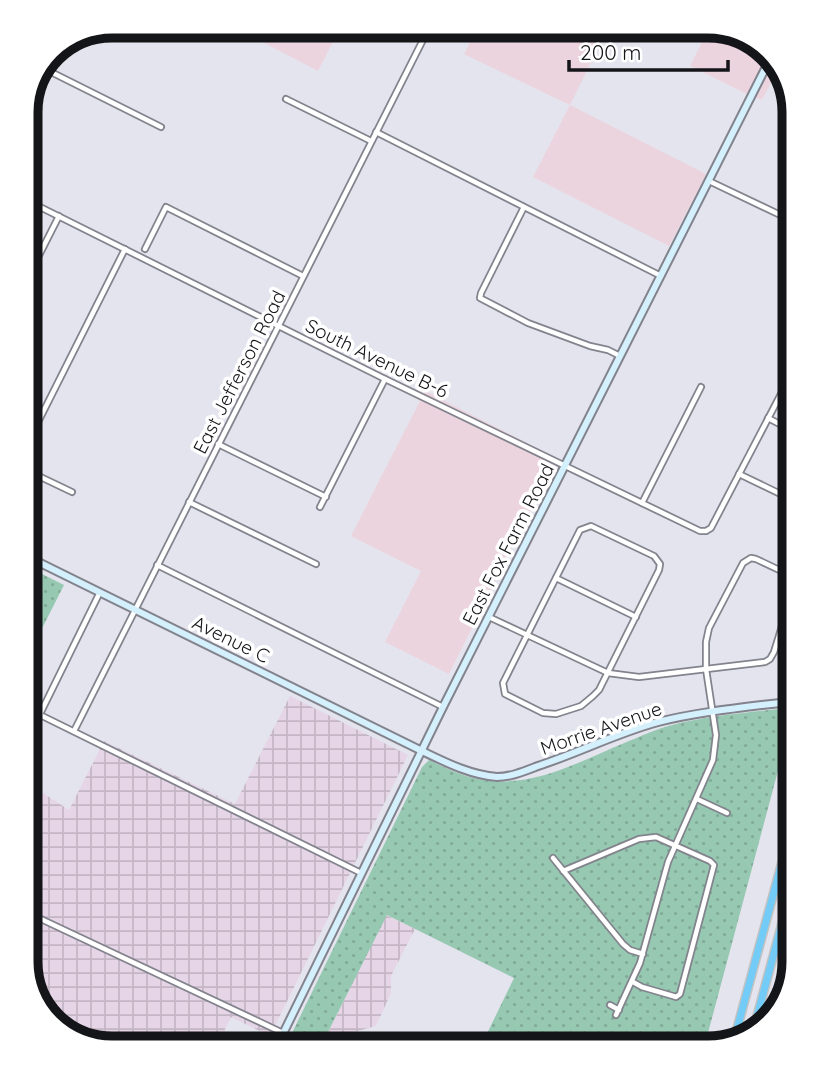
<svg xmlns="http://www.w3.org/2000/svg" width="821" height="1074" viewBox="0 0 821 1074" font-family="Quicksand,sans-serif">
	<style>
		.commercial { fill: #ecd4de }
		.industrial { fill: url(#industrial-grid) }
		.grass { fill: url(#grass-dots) }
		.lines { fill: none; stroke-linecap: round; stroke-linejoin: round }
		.street-casing { stroke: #82838c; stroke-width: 8 }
		.secondary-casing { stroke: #82838c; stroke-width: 10 }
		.highway-casing { stroke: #c2c2c3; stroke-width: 10 }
		.street { stroke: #fff; stroke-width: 4.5 }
		.secondary { stroke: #d5f0fd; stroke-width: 6 }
		.highway { stroke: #72ccf7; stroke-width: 7 }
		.labels { text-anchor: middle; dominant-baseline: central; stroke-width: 7; stroke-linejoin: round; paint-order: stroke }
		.street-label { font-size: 19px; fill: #141518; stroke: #fff }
		.rim { fill: none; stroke: #141518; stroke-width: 9 }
	</style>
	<defs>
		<pattern id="industrial-grid" width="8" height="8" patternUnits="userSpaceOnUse" patternTransform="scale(1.75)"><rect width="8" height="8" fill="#e6d5e7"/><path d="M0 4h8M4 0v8" fill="none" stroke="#c4b6c5"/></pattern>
		<pattern id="grass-dots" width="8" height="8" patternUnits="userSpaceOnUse" patternTransform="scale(1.75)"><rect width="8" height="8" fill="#97c8b1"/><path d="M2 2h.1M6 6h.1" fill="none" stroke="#81ab98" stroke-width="1.8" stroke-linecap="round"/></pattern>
	</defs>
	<rect width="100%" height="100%" fill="#e4e4ee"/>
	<!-- commercial -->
	<g class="commercial">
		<polygon points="232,26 341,26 318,71"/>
		<polygon points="466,26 609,26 570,105 706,174 669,246 533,177 570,105 464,54 475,32"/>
		<polygon points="710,26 751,38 780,65 762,100 747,94 690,66"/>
		<polygon points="425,391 557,458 449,674 385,642 421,571 351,536"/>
	</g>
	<!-- industrial -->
	<g class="industrial">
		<polygon points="290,696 408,755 270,1036 231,1017 216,1048 108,1048 69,1036 41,1009 26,961 26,782 69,810 104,741 235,804"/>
		<polygon points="386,915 415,929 391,976 391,993 376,1026 354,1032 329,1047 324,1041"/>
	</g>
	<!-- grass -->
	<g class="grass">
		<polygon points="26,566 64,585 26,660"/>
		<path d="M795 707 704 1048H480L514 978 387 915 324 1040 330 1048H317L291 1035 422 767 429 760C447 769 464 777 484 780 532 788 579 762 622 744 639 737 655 729 672 725 711 715 755 712 795 707Z"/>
	</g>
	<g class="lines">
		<!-- street casing -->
		<g class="street-casing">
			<g id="street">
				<polyline points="45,69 161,127"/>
				<polyline points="286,99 371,141"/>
				<polyline points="376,132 661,276"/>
				<polyline points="709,181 795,222"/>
				<polyline points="26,200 385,379 700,531 706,531 711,528 795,367"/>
				<polyline points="524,207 481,293 480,298 528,323 590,346 608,350 620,356"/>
				<polyline points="145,249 166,207 303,276"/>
				<polyline points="26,281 59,216"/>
				<polyline points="768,418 795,432"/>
				<polyline points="218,444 326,497"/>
				<polyline points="26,446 125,249"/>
				<polyline points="26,470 72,492"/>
				<polyline points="739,474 795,501"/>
				<polyline points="189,502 316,564"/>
				<polyline points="642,503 701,387"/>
				<polyline points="320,507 385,379"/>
				<polygon points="591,526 654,556 660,564 659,570 599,690 593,696 581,706 556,714 543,713 505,694 503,683 580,530"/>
				<polyline points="157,565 443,707"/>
				<polyline points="556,578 636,617"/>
				<polyline points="489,617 608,673 639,677 765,662 770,659 774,652 795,584"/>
				<polyline points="26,708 361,873"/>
				<polyline points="40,714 100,592"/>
				<polyline points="74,731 430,26"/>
				<polyline points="697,799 727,813"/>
				<polyline points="553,858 623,944 630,950 643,954"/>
				<polyline points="563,871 639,839 656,837 710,861 714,865 680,994 676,997 673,996 642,987 633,982"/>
				<polyline points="26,912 283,1033"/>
				<polyline points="610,1005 619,1010"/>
				<polyline points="616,1015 640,963 668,862 713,760 716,735 706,669 706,642 709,628 743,563 751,558 756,559 794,577 795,582"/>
			</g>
		</g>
		<!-- secondary casing -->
		<g class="secondary-casing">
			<g id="secondary">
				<polyline points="26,115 61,46"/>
				<path d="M26 556 422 751C445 762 470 775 497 777 511 777 525 771 538 766 578 753 617 733 658 722 702 711 749 707 795 701"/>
				<polyline points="276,1048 443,707 771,57"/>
			</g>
		</g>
		<!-- highway casing -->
		<g class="highway-casing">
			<g id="highway">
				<polyline points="752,1035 795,875"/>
				<polyline points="734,1040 795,814"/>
			</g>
		</g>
		<!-- street -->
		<use href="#street" class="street"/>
		<!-- secondary -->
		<use href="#secondary" class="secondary"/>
		<!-- highway -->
		<use href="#highway" class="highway"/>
	</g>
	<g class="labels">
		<!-- street labels -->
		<g class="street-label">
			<text transform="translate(377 358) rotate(26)">South Avenue B-6</text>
			<text transform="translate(239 372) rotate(-63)">East Jefferson Road</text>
			<text transform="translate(508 544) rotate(-63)">East Fox Farm Road</text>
			<text transform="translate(231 639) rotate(26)">Avenue C</text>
			<text transform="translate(601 728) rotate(-19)">Morrie Avenue</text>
		</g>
	</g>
	<!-- crop -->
	<path d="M0 0H821V1074H0ZM112 38H708A74 74 0 0 1 782 112V962A74 74 0 0 1 708 1036H112A74 74 0 0 1 38 962V112A74 74 0 0 1 112 38Z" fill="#fff" fill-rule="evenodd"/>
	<path class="rim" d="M112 38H708A74 74 0 0 1 782 112V962A74 74 0 0 1 708 1036H112A74 74 0 0 1 38 962V112A74 74 0 0 1 112 38Z"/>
	<!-- scale -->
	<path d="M569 60v10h159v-10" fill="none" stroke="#141518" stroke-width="3.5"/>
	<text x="580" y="60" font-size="21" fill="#141518" stroke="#ffffff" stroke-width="5" paint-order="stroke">200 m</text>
</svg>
